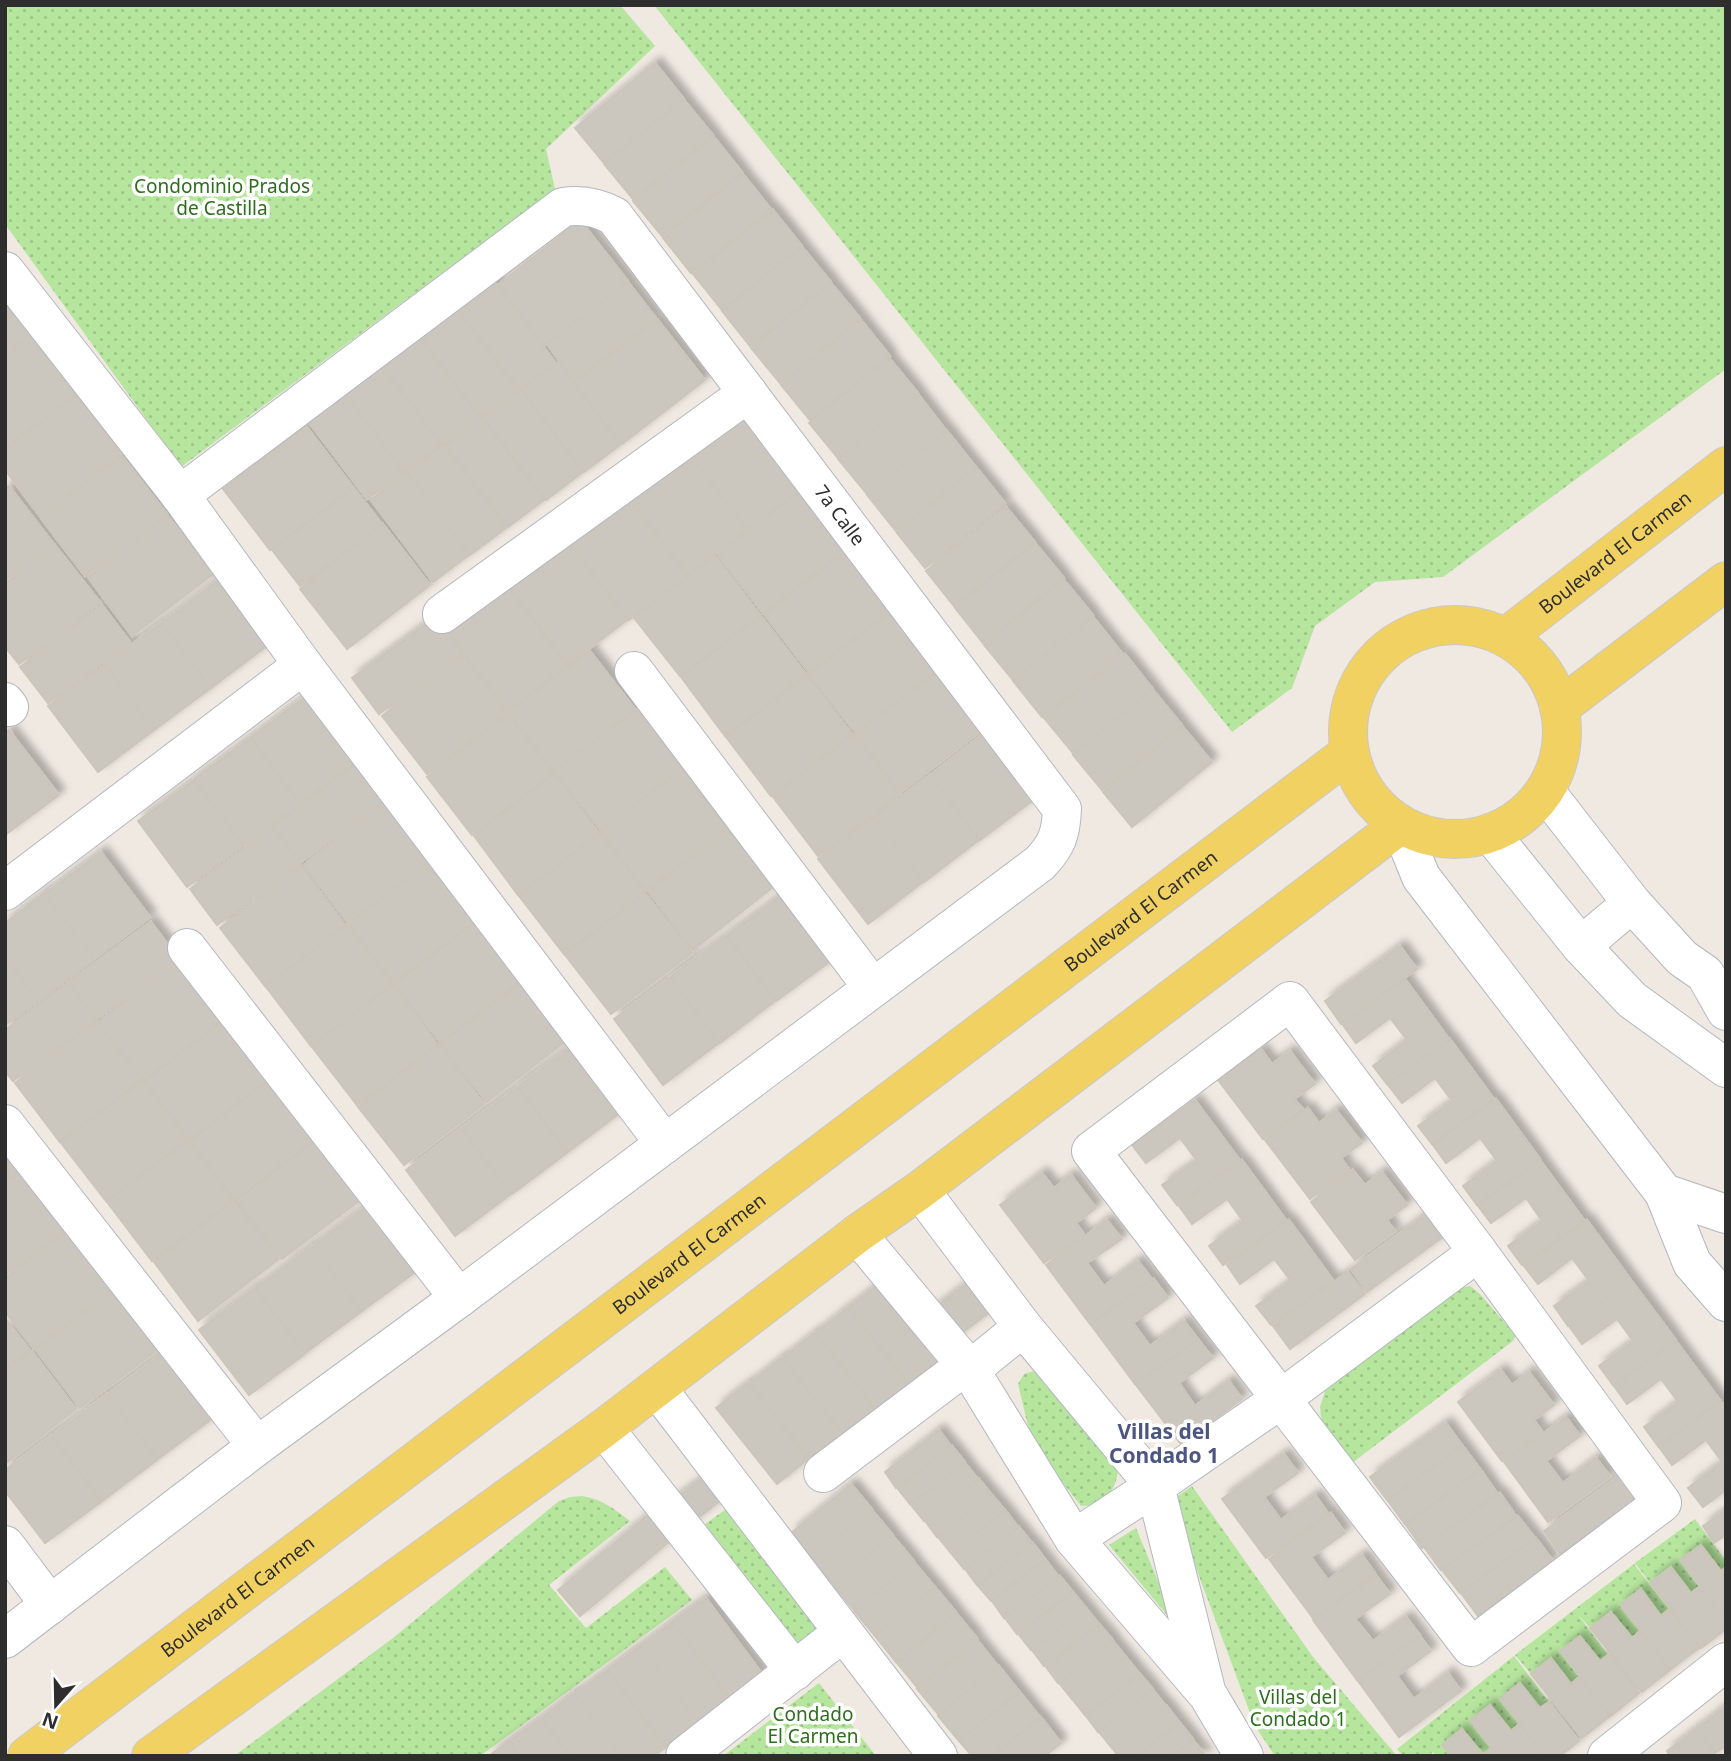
<svg xmlns="http://www.w3.org/2000/svg" width="1731" height="1761" viewBox="0 0 1731 1761" font-family="'Noto Sans',sans-serif">
	<style>
		.grass { fill: url(#grass-dots) }
		.building { fill: #cbc7bf; stroke: #cbc5ba; stroke-width: 2; filter: url(#shadow) }
		.lines { fill: none; stroke-linecap: round; stroke-linejoin: round }
		.minor-casing { stroke: #b4b7c1; stroke-width: 40 }
		.major-casing { stroke: #c9c9c9; stroke-width: 40 }
		.minor { stroke: #fff; stroke-width: 38 }
		.major { stroke: #f2d163; stroke-width: 38 }
		.labels { text-anchor: middle; dominant-baseline: central; stroke-width: 7; stroke-linejoin: round; paint-order: stroke }
		.park-label { font-size: 19px; fill: #2c6e1b; stroke: #fff }
		.street-label { font-size: 19px; fill: #2e2e2e; stroke: #fff }
		.neighbourhood-label { font-size: 21px; font-weight: bold; fill: #4d5680; stroke: #fff }
	</style>
	<defs>
		<pattern id="grass-dots" width="8" height="8" patternUnits="userSpaceOnUse" patternTransform="scale(1.75)"><rect width="8" height="8" fill="#b6e59e"/><path d="M2 2h.1M6 6h.1" fill="none" stroke="#9dc588" stroke-width="1.8" stroke-linecap="round"/></pattern>
		<filter id="shadow"><feDropShadow dx="6" dy="-6" stdDeviation="3.5" flood-color="#0004"/></filter>
	</defs>
	<rect width="100%" height="100%" fill="#efe9e1"/>
	<!-- grass -->
	<g class="grass">
		<polygon points="5,5 620,5 655,46 546,149 555,189 181,467 5,224"/>
		<polygon points="654,5 1726,5 1726,369 1443,577 1375,582 1315,626 1292,688 1232,732"/>
		<polygon points="1470,1286 1480,1294 1516,1336 1513,1341 1352,1463 1322,1424 1320,1407 1325,1391 1460,1288"/>
		<path d="M1034 1371 1118 1470C1116 1491 1104 1506 1081 1506L1052 1469 1029 1430 1018 1384 1024 1374Z"/>
		<polygon points="1192,1486 1313,1657 1397,1756 1275,1756 1255,1726 1171,1501"/>
		<path d="M582 1496C602 1499 614 1509 630 1521L549 1585 586 1628 665 1567 692 1600 480 1756H234L393 1638 559 1501 570 1497Z"/>
		<polygon points="741,1498 842,1633 795,1671 689,1536"/>
		<polygon points="1695,1519 1726,1561 1726,1567 1721,1571 1701,1545 1680,1560 1699,1587 1691,1593 1671,1567 1650,1583 1635,1563"/>
		<polygon points="1136,1528 1177,1627 1109,1545"/>
		<polygon points="1634,1564 1669,1609 1661,1616 1641,1590 1620,1605 1640,1631 1632,1638 1611,1612 1590,1628 1577,1613 1608,1655 1600,1661 1580,1636 1560,1652 1579,1677 1571,1684 1551,1658 1531,1674 1515,1655"/>
		<polygon points="1514,1656 1549,1702 1540,1708 1520,1683 1499,1699 1519,1724 1511,1731 1490,1705 1470,1721 1491,1748 1483,1755 1462,1729 1442,1745 1450,1756 1436,1756 1433,1752 1428,1756 1403,1756 1397,1749"/>
		<polygon points="819,1683 876,1756 723,1756"/>
	</g>
	<!-- building -->
	<g class="building">
		<polygon points="655,63 684,99 604,163 575,128"/>
		<polygon points="684,100 713,135 633,199 604,164"/>
		<polygon points="714,137 742,172 662,236 633,201"/>
		<polygon points="743,174 771,209 691,273 663,238"/>
		<polygon points="773,210 802,246 722,310 693,274"/>
		<polygon points="580,220 628,281 545,345 498,285"/>
		<polygon points="802,247 831,282 750,346 722,311"/>
		<polygon points="493,280 555,362 519,389 457,307"/>
		<polygon points="628,282 656,318 574,381 547,344"/>
		<polygon points="831,283 860,318 780,383 751,348"/>
		<polygon points="5,303 29,335 5,352"/>
		<polygon points="455,308 517,390 481,417 419,334"/>
		<polygon points="658,320 705,380 622,444 574,383"/>
		<polygon points="861,320 890,356 810,420 781,385"/>
		<polygon points="417,335 479,417 442,444 381,363"/>
		<polygon points="30,336 75,395 5,448 5,355"/>
		<polygon points="889,358 918,393 838,458 809,423"/>
		<polygon points="379,363 441,445 405,472 343,390"/>
		<polygon points="558,363 620,445 584,472 522,389"/>
		<polygon points="342,390 403,472 367,499 305,417"/>
		<polygon points="521,390 583,472 546,500 484,418"/>
		<polygon points="918,394 946,430 867,494 838,459"/>
		<polygon points="76,396 121,454 40,516 5,470 5,450"/>
		<polygon points="744,404 807,486 747,529 686,449"/>
		<polygon points="482,418 544,500 508,527 446,445"/>
		<polygon points="306,426 353,487 270,550 223,489"/>
		<polygon points="947,431 976,467 896,531 867,495"/>
		<polygon points="444,445 506,528 470,555 408,473"/>
		<polygon points="685,449 747,530 688,575 626,493"/>
		<polygon points="122,456 167,514 85,576 41,518"/>
		<polygon points="977,468 1005,503 925,568 897,533"/>
		<polygon points="407,472 469,555 433,582 371,500"/>
		<polygon points="9,486 53,543 5,580 5,488"/>
		<polygon points="354,488 382,524 300,586 272,550"/>
		<polygon points="799,493 844,551 763,613 718,555"/>
		<polygon points="625,495 687,576 629,620 566,539"/>
		<polygon points="1006,507 1035,542 954,606 926,571"/>
		<polygon points="168,516 213,574 132,636 88,577"/>
		<polygon points="383,524 430,585 347,649 300,589"/>
		<polygon points="565,539 627,620 568,665 506,583"/>
		<polygon points="1035,543 1064,578 983,643 955,608"/>
		<polygon points="55,545 100,602 19,664 5,647 5,583"/>
		<polygon points="845,553 890,611 809,672 764,614"/>
		<polygon points="715,556 760,615 680,676 634,618"/>
		<polygon points="1064,580 1093,615 1013,680 984,645"/>
		<polygon points="217,581 267,646 211,688 162,623"/>
		<polygon points="505,584 567,666 508,710 446,629"/>
		<polygon points="102,605 130,642 48,703 20,667"/>
		<polygon points="890,613 936,671 855,732 809,674"/>
		<polygon points="761,616 806,674 725,736 681,677"/>
		<polygon points="435,617 462,653 379,714 352,678"/>
		<polygon points="1093,617 1122,653 1042,717 1013,681"/>
		<polygon points="161,623 211,688 154,730 105,664"/>
		<polygon points="590,651 635,709 554,771 509,712"/>
		<polygon points="1125,654 1153,689 1073,753 1044,718"/>
		<polygon points="463,655 507,713 427,774 382,716"/>
		<polygon points="105,665 154,730 98,772 48,706"/>
		<polygon points="937,673 982,730 901,792 856,734"/>
		<polygon points="807,676 852,734 771,796 726,737"/>
		<polygon points="1153,690 1182,725 1102,790 1073,755"/>
		<polygon points="306,696 356,762 300,803 251,737"/>
		<polygon points="637,710 682,768 601,830 555,771"/>
		<polygon points="508,715 553,774 472,835 427,777"/>
		<polygon points="1183,727 1212,762 1132,827 1103,792"/>
		<polygon points="9,730 59,795 5,835 5,733"/>
		<polygon points="986,732 1036,798 980,840 931,775"/>
		<polygon points="854,735 899,794 818,856 773,797"/>
		<polygon points="250,738 300,804 244,845 194,779"/>
		<polygon points="356,764 383,801 301,862 273,826"/>
		<polygon points="682,770 727,828 646,890 601,831"/>
		<polygon points="554,774 599,833 518,895 474,836"/>
		<polygon points="930,775 979,840 924,882 874,817"/>
		<polygon points="194,780 243,845 187,887 138,821"/>
		<polygon points="384,803 429,862 348,923 304,865"/>
		<polygon points="874,816 923,882 868,924 818,859"/>
		<polygon points="272,828 300,864 217,925 190,889"/>
		<polygon points="729,830 773,887 693,950 648,891"/>
		<polygon points="600,834 645,893 564,954 519,896"/>
		<polygon points="101,852 150,917 94,959 45,893"/>
		<polygon points="430,862 476,921 394,982 349,924"/>
		<polygon points="301,866 345,925 265,986 220,928"/>
		<polygon points="44,893 94,959 38,1001 5,957 5,923"/>
		<polygon points="646,894 692,953 611,1014 565,955"/>
		<polygon points="783,894 832,960 776,1001 727,935"/>
		<polygon points="151,922 178,958 97,1019 69,982"/>
		<polygon points="476,922 521,981 440,1042 395,984"/>
		<polygon points="347,925 392,984 311,1046 266,987"/>
		<polygon points="726,936 775,1001 720,1043 670,977"/>
		<polygon points="1400,946 1417,969 1341,1024 1325,1001"/>
		<polygon points="5,958 38,1001 5,1025"/>
		<polygon points="180,960 224,1019 144,1080 99,1022"/>
		<polygon points="670,978 719,1043 663,1085 614,1019"/>
		<polygon points="1405,979 1449,1039 1387,1084 1373,1066 1407,1040 1390,1018 1356,1043 1343,1025"/>
		<polygon points="523,982 567,1040 487,1102 441,1044"/>
		<polygon points="68,983 95,1020 13,1081 5,1071 5,1030"/>
		<polygon points="393,985 437,1044 357,1105 312,1047"/>
		<polygon points="226,1019 271,1078 190,1139 145,1081"/>
		<polygon points="96,1022 141,1080 60,1142 15,1083"/>
		<polygon points="1450,1039 1494,1099 1432,1144 1418,1126 1452,1101 1435,1078 1402,1103 1388,1085"/>
		<polygon points="439,1045 484,1104 404,1165 358,1107"/>
		<polygon points="574,1045 624,1110 568,1152 518,1086"/>
		<polygon points="1261,1049 1272,1064 1290,1051 1315,1084 1294,1099 1303,1109 1263,1139 1218,1080"/>
		<polygon points="271,1079 317,1138 236,1199 190,1141"/>
		<polygon points="142,1081 187,1139 106,1201 61,1143"/>
		<polygon points="518,1087 567,1153 512,1194 462,1128"/>
		<polygon points="1496,1099 1540,1159 1477,1205 1463,1186 1497,1161 1480,1138 1446,1163 1433,1145"/>
		<polygon points="1195,1100 1239,1159 1177,1205 1162,1185 1197,1161 1180,1138 1146,1163 1132,1145"/>
		<polygon points="1308,1108 1319,1123 1336,1110 1362,1143 1341,1158 1349,1169 1310,1199 1265,1140"/>
		<polygon points="461,1129 511,1194 455,1236 406,1170"/>
		<polygon points="318,1139 363,1198 282,1259 237,1200"/>
		<polygon points="188,1141 233,1200 152,1261 107,1202"/>
		<polygon points="5,1145 23,1167 5,1181"/>
		<polygon points="1242,1160 1286,1220 1223,1265 1209,1246 1243,1221 1227,1199 1192,1224 1179,1206"/>
		<polygon points="1540,1160 1584,1220 1522,1265 1508,1246 1542,1221 1526,1198 1491,1223 1478,1206"/>
		<polygon points="24,1169 69,1227 5,1275 5,1183"/>
		<polygon points="1353,1170 1365,1185 1382,1172 1407,1205 1387,1220 1395,1231 1355,1260 1311,1202"/>
		<polygon points="1042,1173 1054,1188 1071,1175 1096,1208 1076,1223 1084,1234 1044,1263 1000,1205"/>
		<polygon points="234,1201 279,1259 198,1321 154,1262"/>
		<polygon points="368,1205 418,1270 362,1311 313,1246"/>
		<polygon points="1426,1215 1443,1237 1367,1292 1351,1269"/>
		<polygon points="1107,1220 1122,1239 1087,1263 1104,1286 1138,1261 1152,1279 1090,1324 1046,1265"/>
		<polygon points="1289,1220 1333,1280 1271,1325 1256,1306 1291,1281 1274,1259 1240,1284 1227,1265"/>
		<polygon points="1587,1220 1631,1280 1568,1326 1554,1306 1589,1281 1572,1258 1538,1284 1524,1266"/>
		<polygon points="70,1229 114,1287 34,1349 5,1312 5,1278"/>
		<polygon points="312,1246 361,1312 305,1353 256,1288"/>
		<polygon points="1348,1272 1365,1294 1290,1349 1273,1326"/>
		<polygon points="975,1277 998,1306 954,1339 932,1310"/>
		<polygon points="1154,1279 1168,1298 1133,1323 1150,1346 1184,1321 1198,1339 1135,1384 1091,1325"/>
		<polygon points="1631,1280 1676,1340 1613,1385 1599,1366 1633,1341 1617,1319 1582,1344 1569,1326"/>
		<polygon points="880,1283 940,1358 909,1383 849,1307"/>
		<polygon points="255,1288 305,1354 249,1395 199,1330"/>
		<polygon points="116,1289 161,1347 80,1408 36,1350"/>
		<polygon points="847,1308 908,1384 877,1409 816,1333"/>
		<polygon points="5,1318 30,1350 5,1369"/>
		<polygon points="814,1333 875,1409 843,1433 783,1358"/>
		<polygon points="1198,1339 1213,1358 1179,1383 1195,1406 1229,1381 1242,1399 1181,1444 1136,1385"/>
		<polygon points="1676,1341 1720,1400 1658,1446 1644,1427 1678,1402 1661,1379 1627,1404 1614,1386"/>
		<polygon points="32,1351 76,1409 5,1464 5,1371"/>
		<polygon points="164,1353 213,1418 158,1459 108,1394"/>
		<polygon points="781,1358 841,1433 810,1458 750,1383"/>
		<polygon points="1501,1370 1512,1385 1529,1372 1554,1405 1534,1420 1542,1431 1502,1461 1458,1402"/>
		<polygon points="748,1383 808,1459 777,1484 716,1408"/>
		<polygon points="107,1394 157,1460 102,1501 52,1436"/>
		<polygon points="1721,1401 1726,1408 1726,1490 1703,1507 1688,1488 1722,1462 1706,1440 1672,1465 1659,1447"/>
		<polygon points="1566,1417 1580,1436 1546,1461 1563,1483 1596,1458 1610,1476 1548,1522 1504,1462"/>
		<polygon points="1446,1423 1462,1445 1387,1500 1370,1477"/>
		<polygon points="939,1430 951,1446 896,1488 885,1472"/>
		<polygon points="51,1436 101,1502 45,1543 5,1491 5,1470"/>
		<polygon points="952,1446 965,1462 910,1504 898,1489"/>
		<polygon points="1463,1446 1480,1469 1405,1524 1388,1501"/>
		<polygon points="1284,1454 1298,1473 1264,1497 1281,1520 1315,1495 1328,1513 1266,1558 1222,1499"/>
		<polygon points="965,1463 978,1479 924,1521 911,1505"/>
		<polygon points="714,1470 730,1493 688,1526 670,1502"/>
		<polygon points="1481,1470 1497,1493 1422,1548 1406,1525"/>
		<polygon points="1620,1476 1636,1499 1560,1554 1544,1531"/>
		<polygon points="979,1479 992,1495 937,1537 925,1521"/>
		<polygon points="851,1484 872,1509 812,1558 791,1533"/>
		<polygon points="1500,1493 1516,1516 1441,1570 1424,1547"/>
		<polygon points="992,1495 1005,1510 951,1553 938,1537"/>
		<polygon points="660,1505 682,1531 580,1616 558,1590"/>
		<polygon points="872,1510 893,1535 833,1584 812,1559"/>
		<polygon points="1726,1510 1726,1535 1714,1543 1703,1526"/>
		<polygon points="1006,1511 1018,1527 964,1569 951,1553"/>
		<polygon points="1331,1513 1345,1533 1311,1557 1328,1580 1362,1555 1375,1573 1313,1618 1269,1559"/>
		<polygon points="1518,1516 1535,1538 1460,1593 1442,1570"/>
		<polygon points="1019,1527 1032,1543 977,1585 965,1569"/>
		<polygon points="893,1536 914,1561 854,1610 833,1585"/>
		<polygon points="1536,1538 1553,1561 1478,1616 1461,1593"/>
		<polygon points="1033,1543 1045,1559 991,1601 978,1586"/>
		<polygon points="1701,1545 1721,1571 1726,1567 1726,1621 1680,1560"/>
		<polygon points="1046,1560 1058,1576 1004,1618 992,1601"/>
		<polygon points="914,1562 935,1587 875,1636 854,1611"/>
		<polygon points="1671,1567 1691,1593 1699,1587 1726,1621 1726,1629 1701,1648 1650,1583"/>
		<polygon points="1376,1575 1390,1594 1355,1619 1373,1641 1406,1617 1420,1635 1357,1680 1313,1620"/>
		<polygon points="1060,1576 1072,1591 1017,1634 1005,1618"/>
		<polygon points="935,1587 956,1612 896,1662 875,1636"/>
		<polygon points="1641,1589 1661,1616 1669,1609 1699,1648 1671,1669 1620,1605"/>
		<polygon points="1073,1592 1086,1608 1031,1650 1019,1635"/>
		<polygon points="706,1598 763,1675 731,1699 673,1621"/>
		<polygon points="1086,1608 1099,1624 1044,1666 1032,1650"/>
		<polygon points="1611,1612 1632,1638 1640,1631 1670,1670 1642,1692 1590,1628"/>
		<polygon points="957,1614 977,1638 917,1687 897,1663"/>
		<polygon points="672,1622 730,1700 698,1723 640,1646"/>
		<polygon points="1100,1625 1113,1640 1058,1683 1046,1667"/>
		<polygon points="1420,1636 1431,1651 1397,1676 1414,1699 1448,1673 1461,1691 1399,1737 1358,1681"/>
		<polygon points="1580,1636 1600,1661 1608,1655 1639,1693 1611,1716 1560,1651"/>
		<polygon points="978,1641 998,1666 938,1714 917,1689"/>
		<polygon points="1113,1641 1126,1657 1072,1699 1059,1683"/>
		<polygon points="640,1646 698,1723 666,1747 608,1669"/>
		<polygon points="1126,1657 1139,1673 1085,1715 1072,1699"/>
		<polygon points="1551,1658 1571,1684 1579,1677 1610,1716 1582,1738 1531,1674"/>
		<polygon points="999,1666 1019,1691 959,1741 938,1716"/>
		<polygon points="607,1670 665,1748 654,1756 621,1756 575,1694"/>
		<polygon points="1140,1674 1153,1689 1098,1732 1086,1716"/>
		<polygon points="1520,1683 1540,1708 1549,1702 1579,1741 1560,1756 1545,1756 1500,1699"/>
		<polygon points="1153,1690 1166,1706 1112,1748 1099,1732"/>
		<polygon points="1020,1692 1040,1717 992,1756 972,1756 959,1741"/>
		<polygon points="574,1693 621,1756 571,1756 542,1717"/>
		<polygon points="1490,1705 1511,1731 1519,1724 1544,1756 1498,1756 1470,1721"/>
		<polygon points="1167,1706 1179,1722 1136,1756 1118,1756 1112,1748"/>
		<polygon points="1725,1707 1726,1746 1715,1753 1696,1729"/>
		<polygon points="1041,1717 1061,1743 1045,1756 994,1756"/>
		<polygon points="541,1718 570,1756 520,1756 509,1741"/>
		<polygon points="1180,1723 1193,1739 1171,1756 1139,1756"/>
		<polygon points="1462,1729 1483,1755 1491,1748 1497,1756 1451,1756 1442,1745"/>
		<polygon points="1696,1729 1716,1756 1670,1756 1667,1751"/>
		<polygon points="1193,1740 1206,1756 1172,1756"/>
		<polygon points="509,1741 519,1756 489,1756"/>
	</g>
	<g class="lines">
		<!-- minor casing -->
		<g class="minor-casing">
			<g id="minor">
				<polyline points="5,271 180,495 303,665 665,1144"/>
				<polyline points="442,614 748,393"/>
				<polyline points="634,671 873,988"/>
				<polyline points="5,702 9,707"/>
				<polyline points="1545,791 1632,903 1682,958 1705,974 1726,1011"/>
				<polyline points="1400,825 1421,877 1664,1193 1692,1263 1726,1302"/>
				<polyline points="1490,833 1581,946 1632,1000 1726,1068"/>
				<polyline points="5,891 303,665"/>
				<polyline points="1581,946 1632,903"/>
				<polyline points="187,948 459,1298"/>
				<polygon points="1290,1001 1478,1252 1662,1503 1471,1647 1091,1151"/>
				<polyline points="5,1124 257,1446"/>
				<polyline points="920,1190 1023,1327 1155,1486 1205,1686"/>
				<polyline points="1664,1193 1726,1214"/>
				<polyline points="857,1234 970,1370 1074,1539 1208,1695 1244,1756"/>
				<polyline points="970,1370 1023,1327"/>
				<polyline points="657,1388 938,1756"/>
				<polyline points="604,1428 795,1671"/>
				<polyline points="823,1473 966,1365"/>
				<polyline points="1074,1539 1155,1486 1281,1399 1478,1252"/>
				<polyline points="5,1545 50,1605"/>
				<path d="M5 1639 257 1446 459 1298 1040 863C1057 845 1061 834 1062 809L614 216C597 207 582 204 563 207L180 495"/>
				<polyline points="685,1756 842,1633"/>
				<polyline points="1607,1756 1726,1662"/>
			</g>
		</g>
		<!-- major casing -->
		<g class="major-casing">
			<g id="major">
				<circle cx="1455" cy="732" r="107"/>
				<path id="s1" d="M1506 637 1726 466"/>
				<polyline points="1559,708 1726,581"/>
				<path id="s2" d="M27 1756 1350 752"/>
				<polyline points="151,1756 604,1428 857,1234 920,1190 1400,825"/>
			</g>
		</g>
		<!-- minor -->
		<use href="#minor" class="minor"/>
		<!-- major -->
		<use href="#major" class="major"/>
	</g>
	<g class="labels">
		<!-- park labels -->
		<g class="park-label">
			<text x="222" y="186">Condominio Prados<tspan x="222" dy="22">de Castilla</tspan></text>
			<text x="1298" y="1697">Villas del<tspan x="1298" dy="22">Condado 1</tspan></text>
			<text x="813" y="1714">Condado<tspan x="813" dy="22">El Carmen</tspan></text>
		</g>
		<!-- street labels -->
		<g class="street-label">
			<text transform="translate(840 515) rotate(53)">7a Calle</text>
			<text stroke="none"><textPath href="#s1" startOffset="138">Boulevard El Carmen</textPath></text>
			<text stroke="none"><textPath href="#s2" startOffset="1398">Boulevard El Carmen</textPath></text>
			<text stroke="none"><textPath href="#s2" startOffset="831">Boulevard El Carmen</textPath></text>
			<text stroke="none"><textPath href="#s2" startOffset="264">Boulevard El Carmen</textPath></text>
		</g>
		<!-- neighbourhood labels -->
		<g class="neighbourhood-label">
			<text x="1164" y="1431">Villas del<tspan x="1164" dy="24">Condado 1</tspan></text>
		</g>
	</g>
	<!-- border -->
	<rect width="1731" height="1761" fill="none" stroke="#2e2e2e" stroke-width="14"/>
	<!-- north arrow -->
	<g transform="translate(56 1705) rotate(200)" stroke="#ffffff" stroke-width="5" paint-order="stroke">
	<path d="M0-5L12 26L0 18L-12 26Z" fill="#2e2e2e"/>
	<text y="-10" font-size="19" font-weight="bold" text-anchor="middle" fill="#2e2e2e">N</text>
	</g>
</svg>
